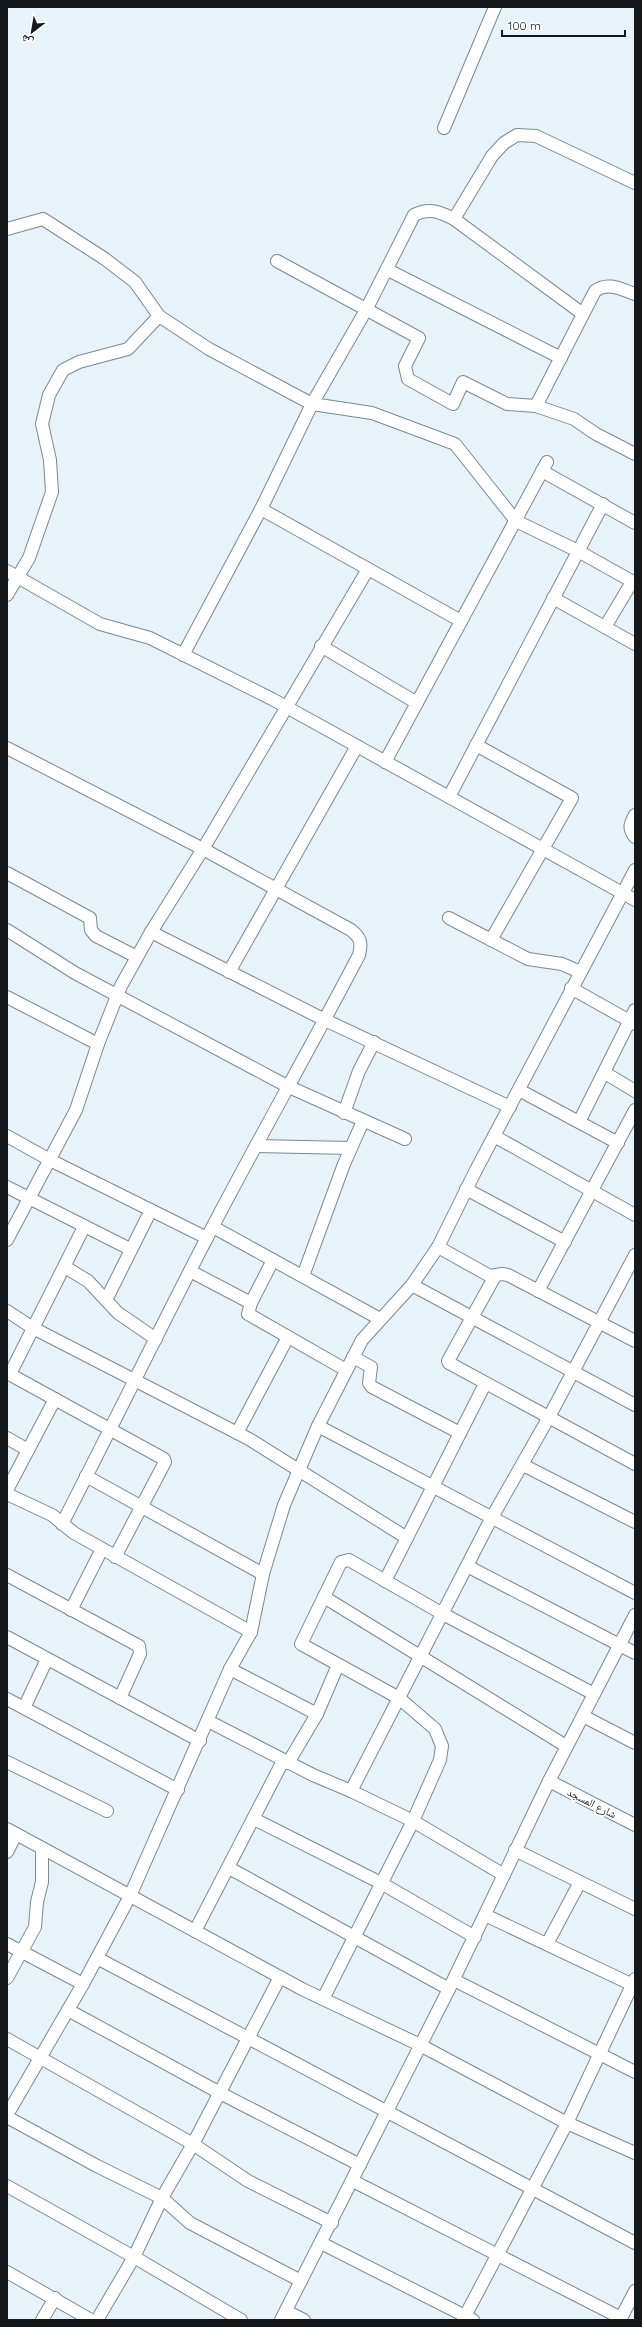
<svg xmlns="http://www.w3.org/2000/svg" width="642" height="2327" viewBox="0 0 642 2327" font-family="Quicksand,'Noto Naskh Arabic',sans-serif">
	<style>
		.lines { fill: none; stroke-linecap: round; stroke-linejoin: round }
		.minor-casing { stroke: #7e888e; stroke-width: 14 }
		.minor { stroke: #fff; stroke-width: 12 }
		.labels { text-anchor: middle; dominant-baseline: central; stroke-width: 4; stroke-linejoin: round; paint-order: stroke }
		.street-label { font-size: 11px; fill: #15191b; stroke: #fff }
	</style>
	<rect width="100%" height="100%" fill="#e7f3f9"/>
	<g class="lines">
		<!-- minor casing -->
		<g class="minor-casing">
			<g id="minor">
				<polyline points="444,128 495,7"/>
				<polyline points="454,219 492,156 504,143 517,135 536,136 635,183"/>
				<polyline points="7,229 43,219 105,259 135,282 159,316 209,349 312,404 372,413 455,444 516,521 578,551 635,583"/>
				<polyline points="277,261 419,338 405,366 408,379 453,404 463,382 507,404 536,406 574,419 596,434 635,454"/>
				<polyline points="388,270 561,358"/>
				<path d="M536 406 595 291C608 281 622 290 635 294"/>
				<polyline points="542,471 635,523"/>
				<polyline points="261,509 461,621"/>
				<polyline points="7,571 100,624 150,638 272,699 635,900"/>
				<polyline points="7,595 29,558 52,492 50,460 42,424 49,395 63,370 79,362 128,349 159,316"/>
				<polyline points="553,598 635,644"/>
				<polyline points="605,627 632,582"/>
				<polyline points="321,646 417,703"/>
				<path d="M183 655 261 509 312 404 366 310 414 215C429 207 440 212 454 219L583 314"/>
				<polyline points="476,745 572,798 491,940"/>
				<path d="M7 748 203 849 351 930C361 938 362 943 359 955 311 1047 260 1136 212 1228 161 1326 113 1425 62 1524"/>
				<polyline points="385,762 547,462"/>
				<polyline points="449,797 603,504"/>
				<path d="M635 815C630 824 628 828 635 837"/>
				<polyline points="7,873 90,918 91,930 96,936 137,957"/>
				<polyline points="449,918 528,959 562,964 580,972"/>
				<polyline points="7,930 75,973 287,1086 405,1139"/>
				<polyline points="151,932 325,1020 510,1107"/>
				<polyline points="229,972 357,746"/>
				<polyline points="571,988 635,1024"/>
				<polyline points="7,997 98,1044"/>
				<polyline points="605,1073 635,1091"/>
				<polyline points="519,1090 618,1143"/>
				<polyline points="344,1113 359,1071 374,1042"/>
				<polyline points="579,1122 635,1010"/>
				<polyline points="7,1136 50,1160 207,1238"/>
				<polyline points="494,1136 635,1215"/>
				<polyline points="256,1146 351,1148"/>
				<polyline points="7,1187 130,1249"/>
				<polyline points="466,1189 565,1242"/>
				<polyline points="84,1227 11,1372 11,1375 164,1459 165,1462 115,1557"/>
				<polyline points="213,1227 380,1319"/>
				<polyline points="7,1240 76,1110 98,1044 121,986 151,932 203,849 368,569"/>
				<polyline points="438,1247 490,1276 502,1274 508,1275 635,1341"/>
				<polyline points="273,1260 251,1303 248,1314 346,1370"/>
				<polyline points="65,1267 88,1281 118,1313 156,1339"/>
				<polyline points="190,1271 251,1303"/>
				<polyline points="303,1276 344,1164 363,1121"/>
				<polyline points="495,1276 448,1361 449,1363 635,1464"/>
				<polyline points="412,1285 635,1405"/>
				<polyline points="538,1291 635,1110"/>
				<polyline points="106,1300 151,1210"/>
				<polyline points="7,1311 33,1328 249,1439 407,1538"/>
				<polyline points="353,1357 371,1367 369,1383 372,1387 460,1433"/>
				<polyline points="318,1426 635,1593"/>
				<polyline points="237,1433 288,1337"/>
				<polyline points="7,1438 28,1450"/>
				<polyline points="523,1465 635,1522"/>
				<polyline points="86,1476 263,1574"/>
				<polyline points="7,1490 55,1399"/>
				<polyline points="7,1494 52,1515 74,1533 251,1632"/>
				<polyline points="467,1566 635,1653"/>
				<polyline points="7,1575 139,1646 140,1654 120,1698"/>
				<polyline points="385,1581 485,1384"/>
				<polyline points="324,1597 566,1746"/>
				<polyline points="71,1610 102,1549"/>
				<polyline points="7,1637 200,1741"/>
				<polyline points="230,1669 317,1714"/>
				<polyline points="7,1699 178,1790"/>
				<polyline points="24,1708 47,1659"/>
				<polyline points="583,1716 635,1743"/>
				<polyline points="208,1721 313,1775 351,1791 413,1821 504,1875"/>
				<polyline points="7,1762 107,1811"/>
				<polyline points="288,1763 317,1714 338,1665"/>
				<polyline points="549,1781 635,1825"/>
				<polyline points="351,1791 491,1519 549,1417 635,1255"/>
				<polyline points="254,1819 381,1883 475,1937"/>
				<polyline points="7,1829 302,1989 420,2045 567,2123 635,2153"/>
				<polyline points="515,1850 635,1909"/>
				<polyline points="7,1852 16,1834"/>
				<polyline points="229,1868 449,1989"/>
				<polyline points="485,1915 635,1986"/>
				<polyline points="195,1931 283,1761"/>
				<polyline points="7,1944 83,1984"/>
				<polyline points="547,1944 580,1882"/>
				<polyline points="97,1958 635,2243"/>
				<polyline points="7,1978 35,1927 37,1902 42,1882 42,1848"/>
				<polyline points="454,1980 635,2072"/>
				<polyline points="323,1999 413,1821 440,1760 442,1746 435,1729 399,1698 301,1644 341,1562 349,1560 443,1614 594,1694"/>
				<polyline points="68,2010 220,2093 360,2165"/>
				<polyline points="7,2039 193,2144 248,2181 332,2223"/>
				<polyline points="7,2115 83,1984 130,1896 230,1669 251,1632 263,1574 284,1505 318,1426 362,1340 412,1285 438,1247 476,1170 635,870"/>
				<polyline points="7,2117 97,2166 162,2198 190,2223 301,2281"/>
				<polyline points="353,2181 621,2318"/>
				<polyline points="7,2186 134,2257 241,2320"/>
				<polyline points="321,2243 473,2320"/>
				<polyline points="7,2272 91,2320"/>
				<polyline points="286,2311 304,2320"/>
				<polyline points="42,2320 55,2298"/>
				<polyline points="97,2320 134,2257 162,2198 193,2144 280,1977"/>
				<polyline points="281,2320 449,1989 549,1781 635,1615"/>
				<polyline points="463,2320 567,2123 635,1979"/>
				<polyline points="620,2320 635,2291"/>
			</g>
		</g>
		<!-- minor -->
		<use href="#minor" class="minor"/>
	</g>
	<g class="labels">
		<!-- street labels -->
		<g class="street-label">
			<text transform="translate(592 1803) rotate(27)">شارع المسجد</text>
		</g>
	</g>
	<!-- border -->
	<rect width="642" height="2327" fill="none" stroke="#15191b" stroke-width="16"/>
	<!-- north arrow -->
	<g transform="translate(32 32) rotate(211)" stroke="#ffffff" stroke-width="3" paint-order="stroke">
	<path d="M0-3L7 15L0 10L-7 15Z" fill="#15191b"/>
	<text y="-6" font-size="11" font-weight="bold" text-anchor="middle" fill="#15191b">ش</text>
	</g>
	<!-- scale -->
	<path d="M502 30v6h123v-6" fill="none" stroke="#15191b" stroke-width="2"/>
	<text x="508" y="30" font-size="12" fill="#15191b" stroke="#ffffff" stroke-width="3" paint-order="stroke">100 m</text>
</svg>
